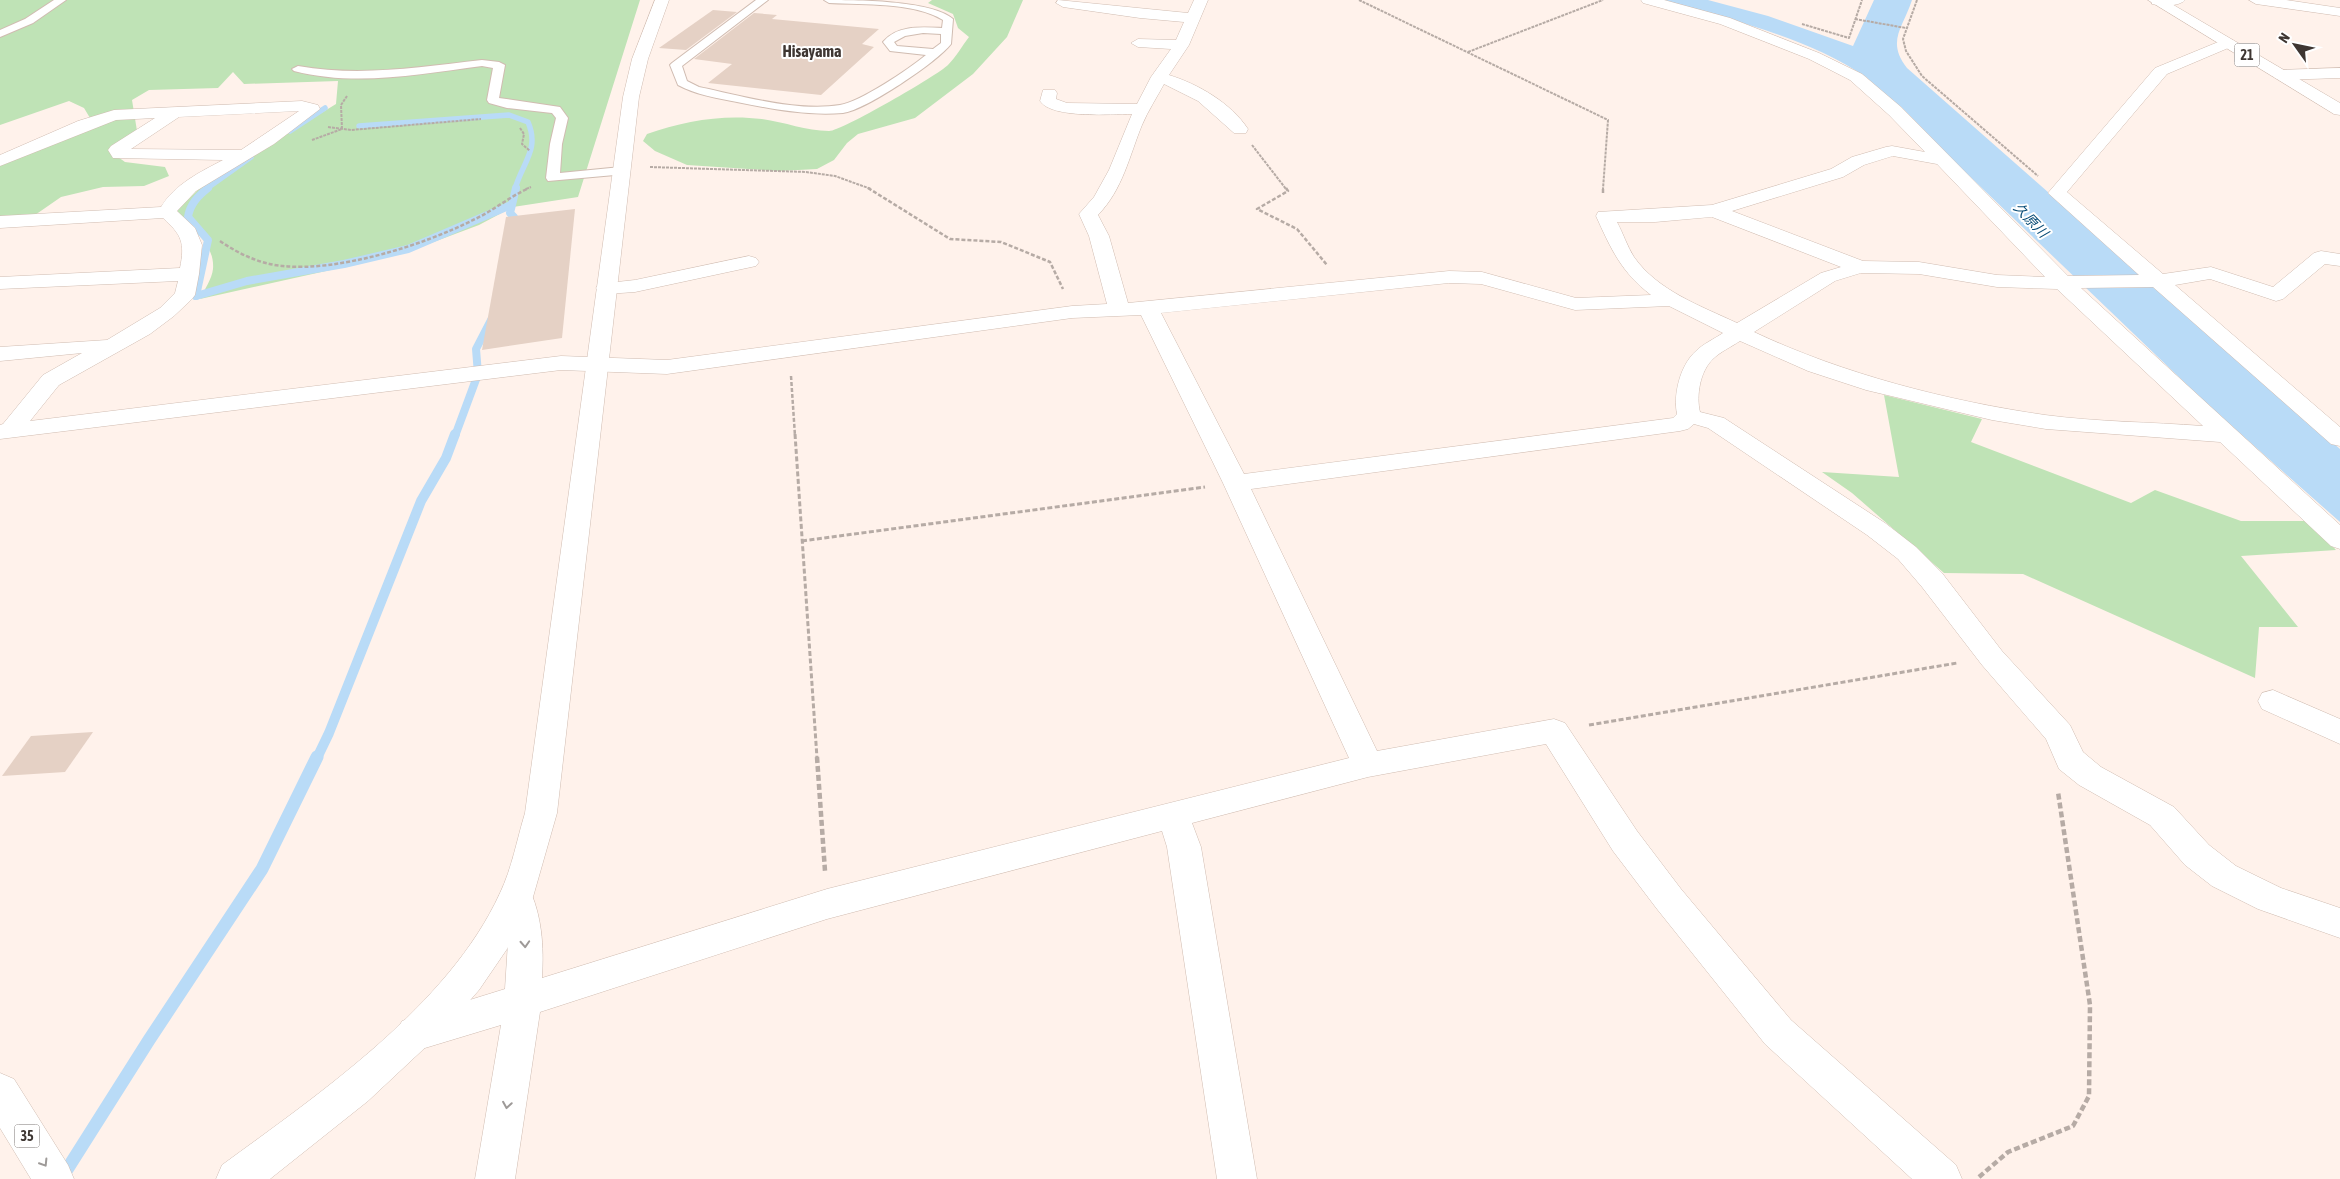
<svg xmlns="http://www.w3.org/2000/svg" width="2340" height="1179" viewBox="0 0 2340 1179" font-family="'Asap Condensed','Noto Sans JP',sans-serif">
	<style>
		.green { fill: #bfe3b6 }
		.water { fill: #b9dbf7 }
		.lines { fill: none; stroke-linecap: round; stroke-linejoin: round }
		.stream-far3 { stroke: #b9dbf7; stroke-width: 5.5 }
		.stream-far2 { stroke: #b9dbf7; stroke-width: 8 }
		.stream-far1 { stroke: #b9dbf7; stroke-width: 10 }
		.stream { stroke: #b9dbf7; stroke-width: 13 }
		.building { fill: #e5d1c5 }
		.service-casing { stroke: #d0bcb1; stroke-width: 2 }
		.minor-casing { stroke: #d0bcb1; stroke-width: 1 }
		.tertiary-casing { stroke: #d0bcb1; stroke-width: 1 }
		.primary-casing { stroke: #d0bcb1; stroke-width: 1 }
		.path-far3 { stroke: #b6aba5; stroke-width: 2; stroke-dasharray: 3 1; stroke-linecap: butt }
		.path-far2 { stroke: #b6aba5; stroke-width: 2.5; stroke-dasharray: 4 2; stroke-linecap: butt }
		.path-far1 { stroke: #b6aba5; stroke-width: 3; stroke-dasharray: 5 2.5; stroke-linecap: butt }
		.path { stroke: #b6aba5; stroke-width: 4.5; stroke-dasharray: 6 3; stroke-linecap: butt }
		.service { fill: #fff; fill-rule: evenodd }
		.minor { fill: #fff; fill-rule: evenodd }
		.tertiary { fill: #fff; fill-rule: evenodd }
		.primary { fill: #fff; fill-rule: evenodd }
		.oneway { stroke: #9e9a98 }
		.labels { text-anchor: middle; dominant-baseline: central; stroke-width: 4; stroke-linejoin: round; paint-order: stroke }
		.shield { fill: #fff; stroke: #787270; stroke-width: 1 }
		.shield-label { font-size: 14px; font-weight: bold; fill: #3e3632 }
		.far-water-label { font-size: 14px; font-style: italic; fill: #074b76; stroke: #fff }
		.far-district-label { font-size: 16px; font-weight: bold; fill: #3e3632; stroke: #fff }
	</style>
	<rect width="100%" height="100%" fill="#fff2eb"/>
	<!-- green -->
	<g class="green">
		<path d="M0 0H640L578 197 513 207 479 225 423 246 362 263 200 299C204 290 212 279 213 269 215 244 192 228 174 213L202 186 336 104 338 81 244 84 233 72 218 88 149 90 132 100 137 131 111 152 125 162 165 167 169 176 144 186 103 187 61 197 35 215 0 218V165L90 118 84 108 69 101 0 125Z"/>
		<path d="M932 0H1023L1007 37 973 74 915 118 858 134 847 143 834 160 817 169 779 171 687 165 655 151 643 141 647 134C683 121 723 114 762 119 785 122 806 131 829 131 840 132 938 75 948 65 956 57 962 46 969 37L958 28 953 14 928 3Z"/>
		<polygon points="1884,395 1982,419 1971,442 2131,503 2155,490 2241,521 2309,521 2336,550 2241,556 2298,627 2259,627 2255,678 2023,574 1944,573 1852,493 1822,472 1899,477"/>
	</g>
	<!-- water -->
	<path class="water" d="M1658 0H1708L1768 16 1853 46 1874 0H1912C1903 28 1886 41 1907 68L2340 449V522L2208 405 1866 77C1805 36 1729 19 1658 0Z"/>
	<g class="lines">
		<!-- stream-far3 -->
		<g class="stream-far3">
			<path d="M359 126 509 115 528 122C540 150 522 163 515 189"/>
			<polyline points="290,131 325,108"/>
			<polyline points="206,189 251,157"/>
		</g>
		<!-- stream-far2 -->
		<g class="stream-far2">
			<polyline points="512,228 514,217 510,213 516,188"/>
			<polyline points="196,296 247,281 344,264 408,249 511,205"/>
			<path d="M196 296 208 240 188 217C190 204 198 196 208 188"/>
			<polyline points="455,436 478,374 476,349 491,320"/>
		</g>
		<!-- stream-far1 -->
		<polyline class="stream-far1" points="317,758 329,733 421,501 446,458 455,434"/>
		<!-- stream -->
		<polyline class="stream" points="61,1179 149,1040 262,869 317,757"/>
	</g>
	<!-- building -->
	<g class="building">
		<polygon points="713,10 737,12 686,50 659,48"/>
		<polygon points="754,13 777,15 772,19 879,29 862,44 874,47 821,95 708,83 732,64 694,59"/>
		<polygon points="575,209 562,338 482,350 506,217"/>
		<polygon points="93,732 65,772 2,776 31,736"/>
	</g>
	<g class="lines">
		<!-- service casing -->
		<g class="service-casing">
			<g id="service">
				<polygon points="54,0 66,0 33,23 0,37 0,30 25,19"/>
				<path d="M756 0H768L682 66 687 81 699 87C742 96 797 112 840 105 860 102 909 69 926 55L890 51 883 42C897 25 921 27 942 28L943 20C914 2 863 5 829 3L824 0C854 0 932 0 953 19L951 44C937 62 866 110 843 113 807 116 772 109 737 102 716 98 697 95 678 85L670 65 672 63ZM923 33 941 34V43L933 49 897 46 894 42 905 36Z"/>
				<path d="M482 60 499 62 505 65 499 98 560 107 568 118 562 144 560 173 621 167 626 168 628 171 626 174 548 181 546 178 550 144 556 118 552 113 507 108 489 103 487 100 493 68 482 66C420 74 356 87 294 71L292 69 298 66C360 77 420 67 482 60Z"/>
			</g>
		</g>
		<!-- minor casing -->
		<g class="minor-casing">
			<g id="minor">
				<path d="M1058 0 1188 13 1194 0H1208L1189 45 1169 75C1198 84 1231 103 1248 129L1246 133H1234L1198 101 1164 84C1157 97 1148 111 1142 125 1129 157 1123 189 1098 215L1109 236 1128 303 1449 271 1482 272 1576 298 1651 295C1621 272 1611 249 1596 216L1598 212 1712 205 1831 169 1852 157 1886 147 1892 146 1925 152 1889 115 1850 80 1809 59 1720 24 1643 3 1641 0H1664L1730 18 1819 53 1862 74 1901 107 2068 276 2139 275 2048 193 2155 68 2223 40H2233L2235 43 2233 46 2167 74 2067 192 2163 274 2211 267 2273 287 2314 253 2321 251 2340 254V266L2325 264 2283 299 2276 301 2210 279 2175 285 2340 427V446L2331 444 2153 287 2081 288 2340 525V549L2331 546 2220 442 2046 429 1992 420 1866 390 1808 371 1740 341C1731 347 1720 352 1713 359 1700 371 1696 396 1700 412L1724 418 1885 523 1916 547 1942 573 2002 651 2070 725 2083 752 2101 767 2174 807 2209 845 2236 866 2281 888 2340 908V938L2258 909 2212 886 2185 865 2150 825 2079 785 2059 769 2046 739 1982 665 1922 587 1898 559 1867 535 1708 428 1694 424 1688 429 1680 431 1251 489 1377 751 1554 719 1565 723 1637 831 1681 889 1791 1020 1956 1165 1962 1179H1912L1765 1044 1657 909 1613 851 1546 744 1368 777 1192 823 1201 847 1257 1179H1217L1167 847 1162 831 827 919 540 1012 515 1179H475L501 1025 415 1051 402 1045 396 1033 402 1021 505 989 508 942 499 896 504 886 516 881 528 886C542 915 544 946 542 978L827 889 1349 758 1223 483 1141 315 1072 318 667 374 561 370 0 439V425L3 424 43 375 82 353 0 361V347L107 340 160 308 175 293 178 281 0 289V277L180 268C185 243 182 235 163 218L0 228V216L161 207C175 184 200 172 223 160L113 158 108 150 111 146 155 118 116 120 0 166V155L78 121 114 110 302 101 318 105 320 109 274 144 196 191 177 211 195 228 202 245 199 274 195 295 192 299 174 316 150 334 59 385 30 421 561 356 667 360 1072 306 1107 304 1089 236 1079 214 1094 197 1109 170 1132 114C1111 114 1052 119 1040 101L1043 90H1055L1057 93 1056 99 1067 103 1137 104 1151 77 1171 49 1138 47 1131 43 1138 39 1176 40 1184 22 1140 18 1063 7 1056 3ZM299 111 241 150 131 149 179 117ZM1893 156 1937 164 2045 277 1997 275 1919 262 1863 261 1732 211 1843 177 1864 165ZM1712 217 1841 267 1821 273 1737 323C1701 306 1658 291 1634 257 1627 246 1623 233 1617 222H1655ZM1861 273 1919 274 1997 287 2057 289 2203 426C2151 422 2097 422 2045 415 1948 401 1843 374 1754 332L1835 281ZM1449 283 1481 284 1575 310 1669 306 1723 333C1714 339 1703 344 1696 351 1680 365 1673 395 1677 414L1673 418 1244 474 1161 313Z"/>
				<path d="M2151 0H2185C2179 7 2161 6 2152 4Z"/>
				<polygon points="2249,0 2286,0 2340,8 2340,16 2256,4"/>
				<polygon points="2340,68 2340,78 2281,80 2275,78 2273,75 2275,72 2281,70"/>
				<polygon points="749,256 756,258 759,262 756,266 635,292 606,294 599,292 596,288 599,284 635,280"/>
				<polygon points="2273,690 2340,719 2340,744 2262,709 2258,701 2262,693"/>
			</g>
		</g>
		<!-- tertiary casing -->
		<g class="tertiary-casing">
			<path id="tertiary" d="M655 0H669L648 59 639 97 557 813 533 897 507 949 479 990 445 1029 368 1101 270 1179H216L222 1165C319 1094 449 1005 500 893 512 868 517 839 525 813L623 97 632 59Z"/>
		</g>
		<!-- primary casing -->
		<g class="primary-casing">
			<g id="primary">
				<polygon points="2148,0 2165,0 2340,103 2340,115 2334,114"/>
				<polygon points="0,1073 14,1079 68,1165 74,1179 31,1179 0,1128"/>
			</g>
		</g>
		<!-- path-far3 -->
		<g class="path-far3">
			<polyline points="1359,0 1608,120 1603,189"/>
			<polyline points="1917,0 1903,39 1906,51 1922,76 2038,176"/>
			<polyline points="1855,19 1906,28"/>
			<polyline points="1802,24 1849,38 1862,0"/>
			<polyline points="1468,52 1603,0"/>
			<polyline points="328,127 351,130 481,119"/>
			<polyline points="520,128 524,134 522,144 530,151"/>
			<polyline points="312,140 342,129 341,105 347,96"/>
			<polyline points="1252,145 1286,189"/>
			<polyline points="650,167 806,172 835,176 871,189"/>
			<polyline points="526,189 531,187"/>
		</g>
		<!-- path-far2 -->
		<g class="path-far2">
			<polyline points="868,188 950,239 1001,242 1050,262 1063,289"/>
			<polyline points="1286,188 1288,191 1257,209 1297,229 1327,265"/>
			<polyline points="1603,193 1603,188"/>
			<path d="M220 241C239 254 260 264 283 266 338 272 424 245 473 220 493 211 509 197 529 188"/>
			<polyline points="791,376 795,436"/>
		</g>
		<!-- path-far1 -->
		<g class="path-far1">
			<polyline points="795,434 817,758"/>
			<polyline points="802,541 1205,487"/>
			<polyline points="1589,725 1957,663"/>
		</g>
		<!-- path -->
		<g class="path">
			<polyline points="817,757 825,871"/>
			<polyline points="1979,1177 2008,1152 2073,1126 2089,1096 2090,1005 2058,792"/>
		</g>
		<!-- service -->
		<use href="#service" class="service"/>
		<!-- minor -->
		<use href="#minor" class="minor"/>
		<!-- tertiary -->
		<use href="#tertiary" class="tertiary"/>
		<!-- primary -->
		<use href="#primary" class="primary"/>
	</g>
	<!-- one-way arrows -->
	<defs><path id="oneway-chevron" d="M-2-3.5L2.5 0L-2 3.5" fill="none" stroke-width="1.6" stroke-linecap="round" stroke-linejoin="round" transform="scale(1.25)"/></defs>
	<g class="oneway">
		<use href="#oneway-chevron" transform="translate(525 944) rotate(87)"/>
		<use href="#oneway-chevron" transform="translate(507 1105) rotate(99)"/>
		<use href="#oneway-chevron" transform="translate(44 1163) rotate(58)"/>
	</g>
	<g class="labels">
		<!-- shield labels -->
		<g class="shield">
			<rect x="2234.5" y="43.5" width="25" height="23" rx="4"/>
			<rect x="14.5" y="1124.5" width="25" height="23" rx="4"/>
		</g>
		<g class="shield-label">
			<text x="2247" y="55">21</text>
			<text x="27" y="1136">35</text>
		</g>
		<!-- far-water labels -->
		<g class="far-water-label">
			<text transform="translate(2031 220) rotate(46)">久原川</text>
		</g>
		<!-- far-district labels -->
		<g class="far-district-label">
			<text x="812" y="51">Hisayama</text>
		</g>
	</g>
	<!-- north arrow -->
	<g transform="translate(2295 45) rotate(303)" stroke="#ffffff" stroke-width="4" paint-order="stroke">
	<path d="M0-4L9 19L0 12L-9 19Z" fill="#3e3632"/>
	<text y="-8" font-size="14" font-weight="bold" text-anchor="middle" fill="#3e3632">N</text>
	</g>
</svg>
